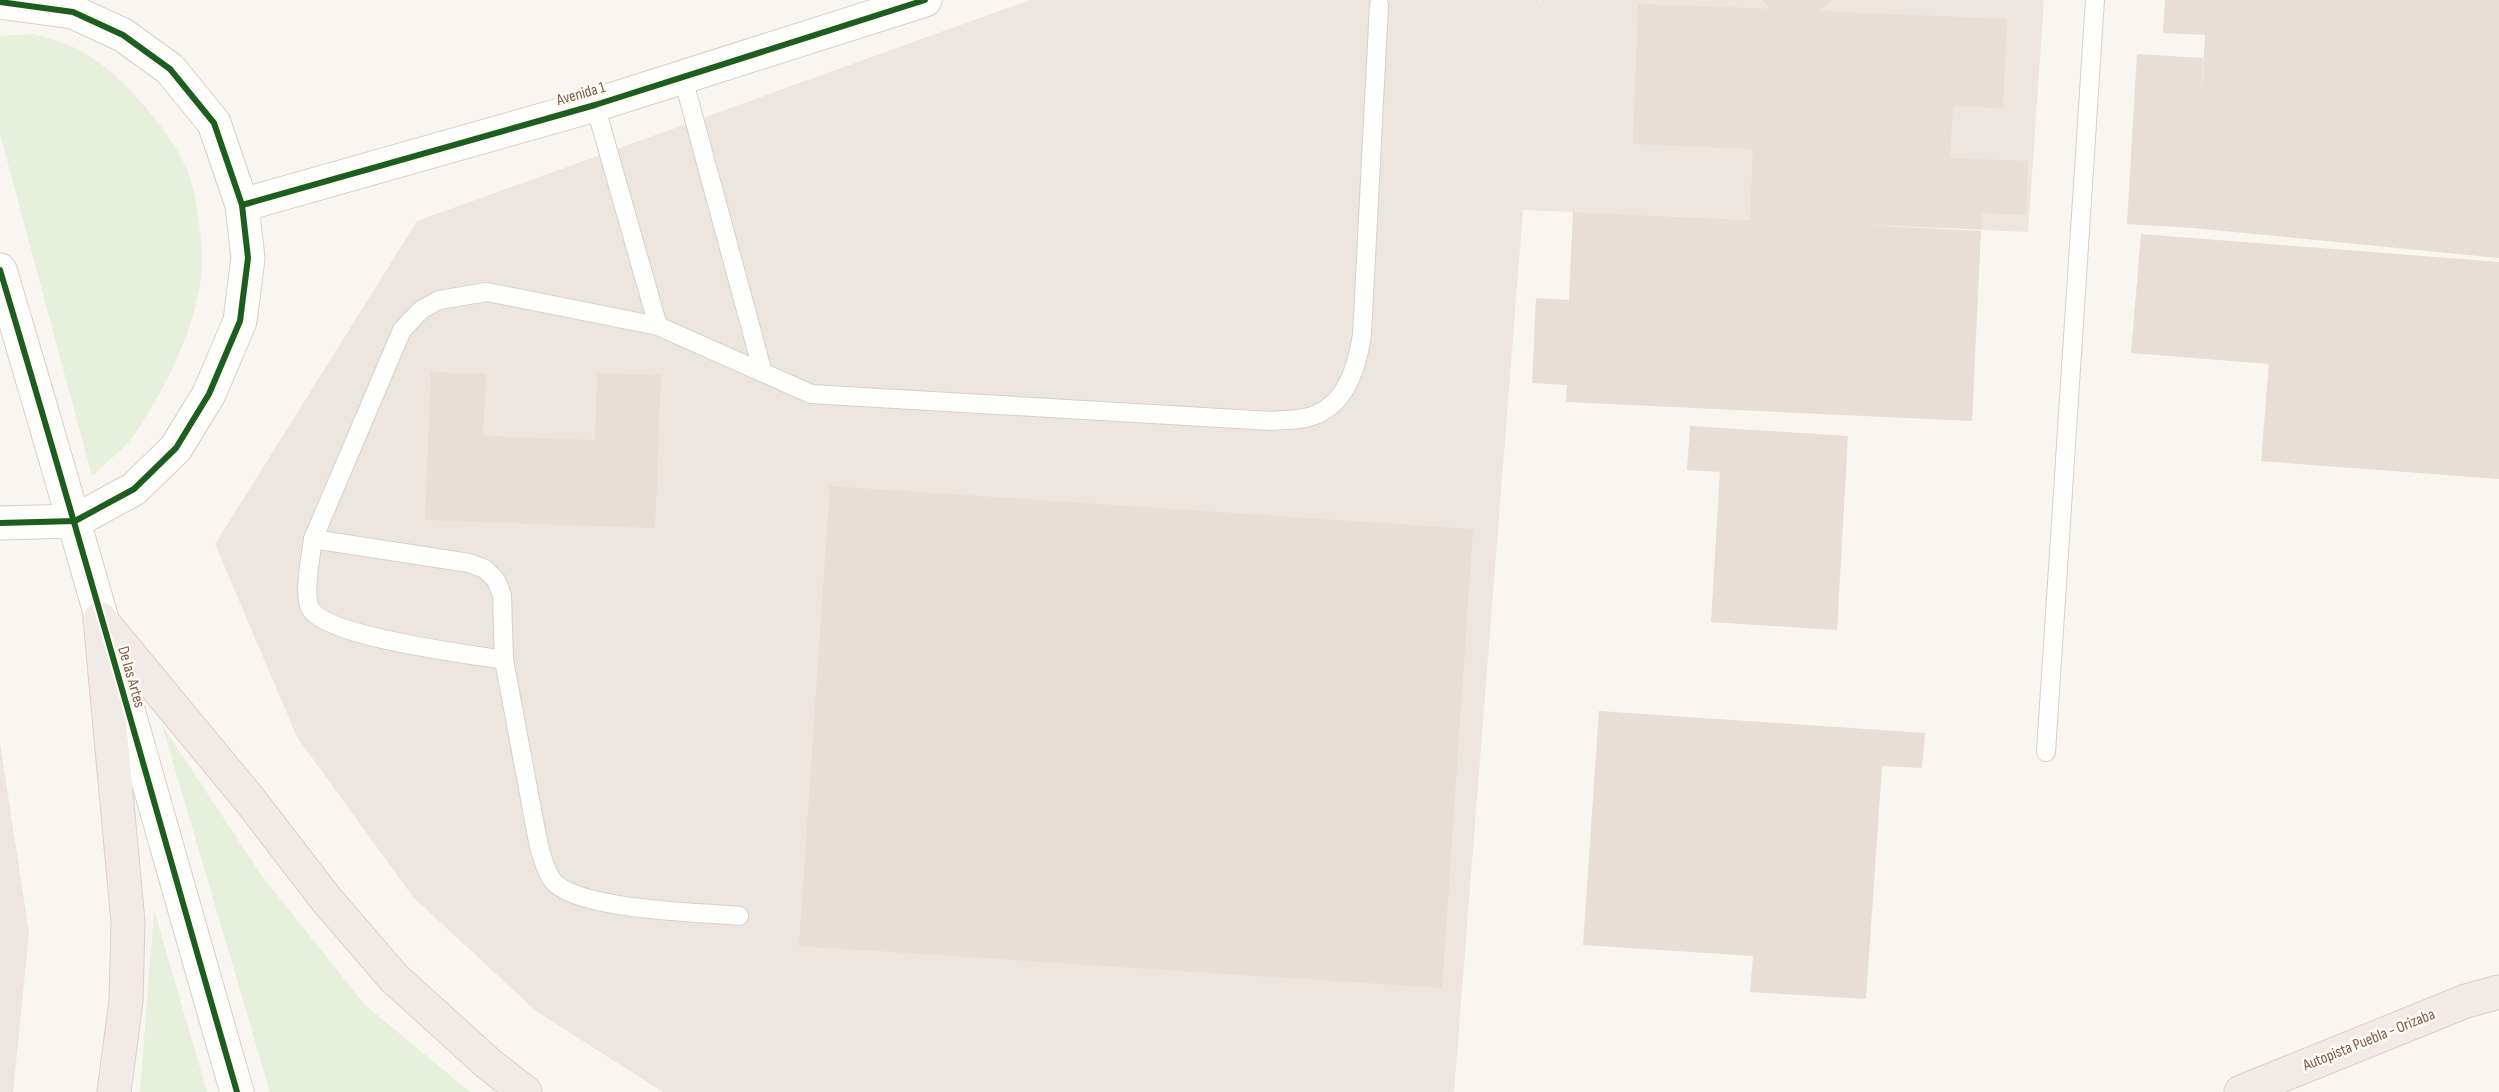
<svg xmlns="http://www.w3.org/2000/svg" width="2499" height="1092" viewBox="0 0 2499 1092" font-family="'Sofia Sans Condensed',sans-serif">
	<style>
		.industrial { fill: #ede5e0 }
		.green { fill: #e7f0db }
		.building { fill: #e6ded7 }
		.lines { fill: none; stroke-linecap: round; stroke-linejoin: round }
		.service-casing { stroke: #d7d1cb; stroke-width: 20 }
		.minor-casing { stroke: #d7d1cb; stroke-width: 35 }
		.tertiary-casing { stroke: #d7d1cb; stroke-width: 35 }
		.motorway-casing { stroke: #dad1cc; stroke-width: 35 }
		.service { stroke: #fefefd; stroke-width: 18 }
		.minor { stroke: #fefefd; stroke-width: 33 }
		.tertiary { stroke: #fefefd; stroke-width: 33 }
		.motorway { stroke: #f2eae7; stroke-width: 33 }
		.cycleway-casing { stroke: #fffaf3; stroke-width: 10 }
		.cycleway { stroke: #1b5e20; stroke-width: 6 }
		.labels { text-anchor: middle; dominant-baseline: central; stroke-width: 5; stroke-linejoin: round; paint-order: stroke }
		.street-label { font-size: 16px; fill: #7a5c4d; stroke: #fffaf3 }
	</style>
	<rect width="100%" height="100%" fill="#f9f5f0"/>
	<!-- industrial -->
	<g class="industrial">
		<polygon points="1030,0 1539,0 1539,8 1540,0 2044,0 2028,232 1523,210 1454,1092 663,1092 536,1011 413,897 297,737 215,544 417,221"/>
		<polygon points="0,743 29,933 13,1092 0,1092"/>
	</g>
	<!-- green -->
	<g class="green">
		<path d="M34 34C49 39 67 43 81 51 120 72 165 125 185 165 196 187 203 242 202 267 198 324 167 385 137 431 126 448 106 462 92 476L0 134V36Z"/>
		<polygon points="162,725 262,876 364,1004 470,1092 270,1092"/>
		<polygon points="154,910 207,1092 140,1092"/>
	</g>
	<!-- building -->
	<g class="building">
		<polygon points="1762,0 1832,0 1819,11 2007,19 2003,108 1953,106 1950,158 2028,161 2026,215 1982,213 1981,229 1848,224 1981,231 1972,421 1566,402 1567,385 1532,383 1536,298 1569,300 1573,212 1750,220 1753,149 1633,144 1638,4 1777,9 1769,8"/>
		<polygon points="2165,0 2499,0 2499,258 2193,228 2127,224 2137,54 2203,58 2201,104 2205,35 2163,33"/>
		<polygon points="2141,234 2499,262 2499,479 2261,461 2269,364 2131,353"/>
		<polygon points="431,372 486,374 483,436 595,440 597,373 661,375 655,528 425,520"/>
		<polygon points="1690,426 1848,436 1837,630 1711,622 1720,472 1687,470"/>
		<polygon points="830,486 1473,529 1442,988 799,946"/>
		<polygon points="1599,711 1925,733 1922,768 1882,766 1866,999 1750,992 1753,956 1583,945"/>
	</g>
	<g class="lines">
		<!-- service casing -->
		<g class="service-casing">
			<g id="service">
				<polyline points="683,78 763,373"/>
				<polyline points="595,105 658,326"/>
				<path d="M313 539C311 556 303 593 310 608 325 637 468 654 504 660"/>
				<polyline points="2046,752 2095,0"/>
				<path d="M739 916C699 912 577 910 553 881 545 871 543 858 539 847L504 660 502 595 496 580 485 569 469 563 313 539 402 330 421 310 439 300 487 292 658 326 811 394 1272 421C1284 420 1298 420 1309 417 1346 407 1357 367 1362 335L1379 5"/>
			</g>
		</g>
		<!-- minor casing -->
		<g class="minor-casing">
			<g id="minor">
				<polyline points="0,2 73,12 123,35 170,69 214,123 242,205 248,258 240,321 209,394 176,448 134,489 75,521 0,523"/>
				<polyline points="242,205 595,105 925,0"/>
			</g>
		</g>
		<!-- tertiary casing -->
		<g class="tertiary-casing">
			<path id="tertiary" d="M0 270C82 543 158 818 237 1092"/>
		</g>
		<!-- motorway casing -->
		<g class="motorway-casing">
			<g id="motorway">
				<polyline points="100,619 249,799 326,899 394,978 490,1065 525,1092"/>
				<polyline points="100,619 128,922 126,1001 114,1092"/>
				<polyline points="2241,1092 2466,1001 2499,992"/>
			</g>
		</g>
		<!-- service -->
		<use href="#service" class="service"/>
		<!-- minor -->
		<use href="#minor" class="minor"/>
		<!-- tertiary -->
		<use href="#tertiary" class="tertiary"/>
		<!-- motorway -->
		<use href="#motorway" class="motorway"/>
		<!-- cycleway casing -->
		<g class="cycleway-casing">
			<g id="cycleway">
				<polyline points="0,2 73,12 123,35 170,69 214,123 242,205 248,258 240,321 209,394 176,448 134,489 75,521 0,523"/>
				<polyline points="242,205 595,105 925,0"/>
				<path d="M0 270C82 543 158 818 237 1092"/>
			</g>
		</g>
		<!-- cycleway -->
		<use href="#cycleway" class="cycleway"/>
	</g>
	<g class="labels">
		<!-- street labels -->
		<g class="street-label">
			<text transform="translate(581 94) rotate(-16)">Avenida 1</text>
			<text transform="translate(131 677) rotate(74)">De las Artes</text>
			<text transform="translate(2369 1040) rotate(-22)">Autopista Puebla - Orizaba</text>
		</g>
	</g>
</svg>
